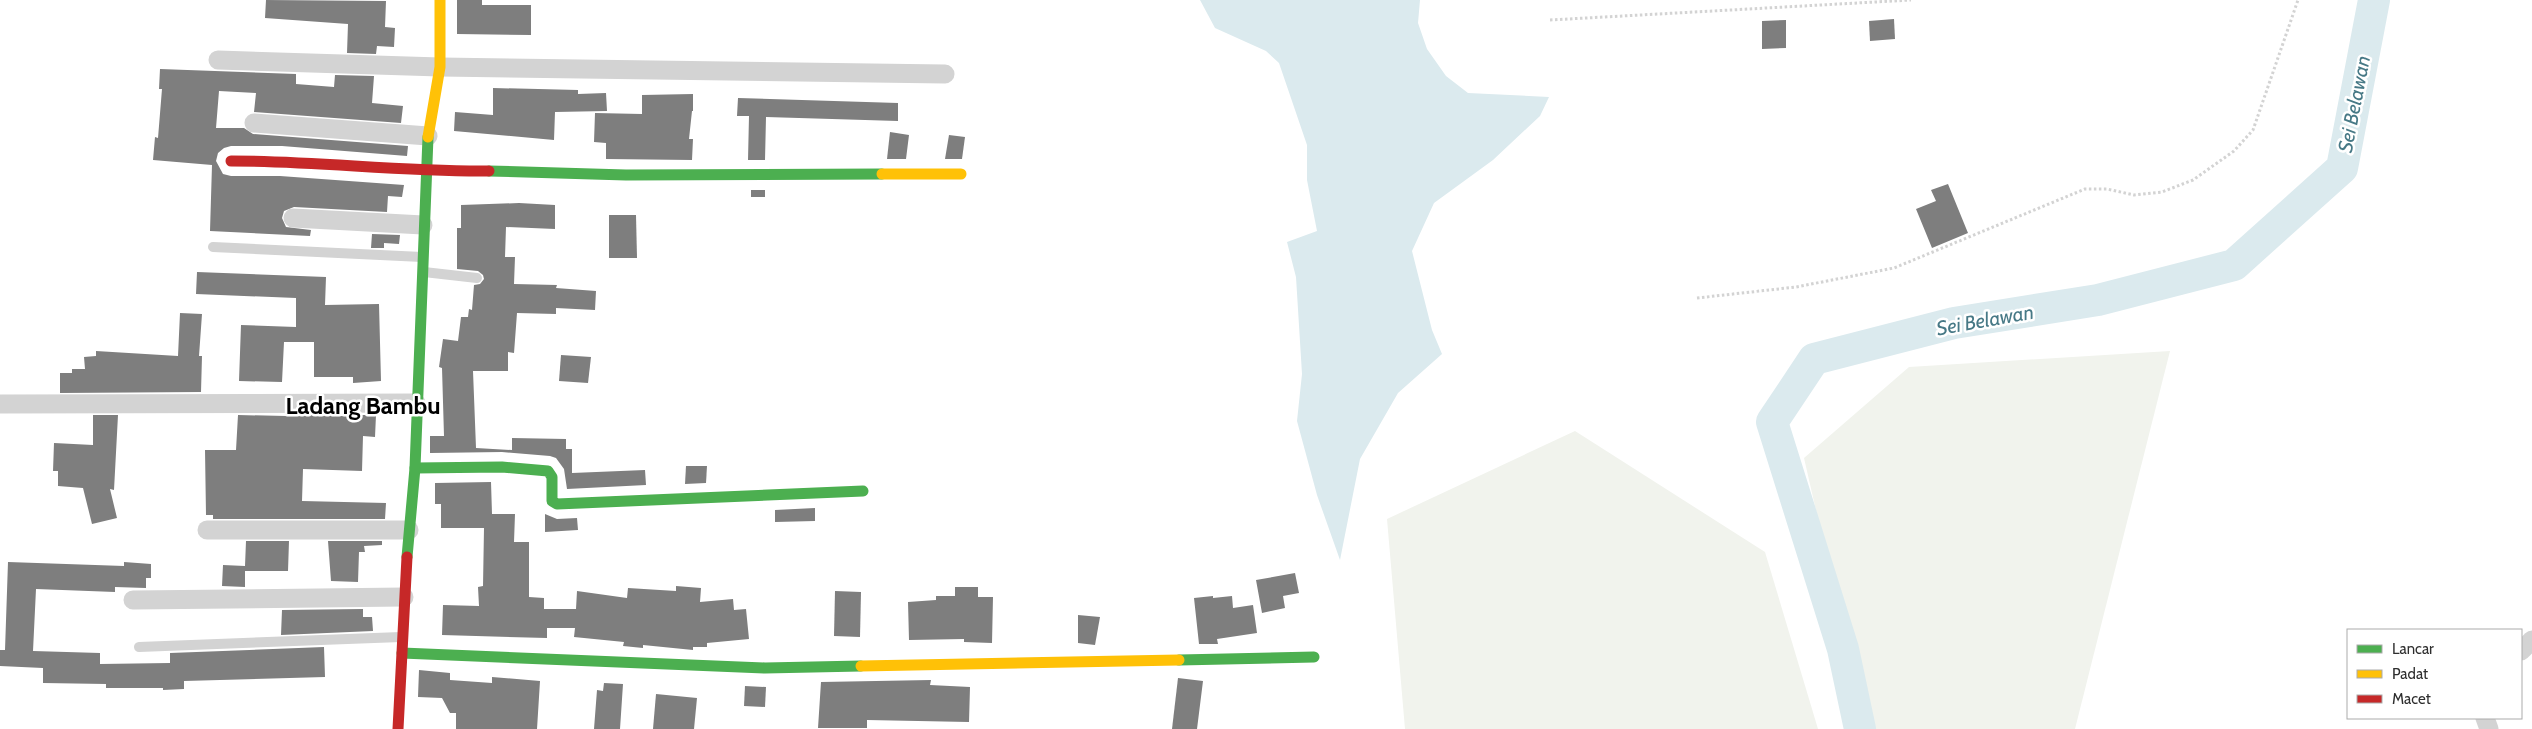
<svg xmlns="http://www.w3.org/2000/svg" width="2532" height="729" viewBox="0 0 2532 729" font-family="Cabin,sans-serif">
	<style>
		.green { fill: #f1f3ed }
		.water { fill: #dbeaee }
		.lines { fill: none; stroke-linecap: round; stroke-linejoin: round }
		.river { stroke: #dbeaee; stroke-width: 32 }
		.building { fill: #7e7e7e }
		.path { stroke: #d3d3d3; stroke-width: 3; stroke-dasharray: 2.5 2.5; stroke-linecap: butt }
		.lane { stroke: #d3d3d3; stroke-width: 10 }
		.street { stroke: #d3d3d3; stroke-width: 19 }
		.fast { stroke: #4caf50; stroke-width: 11 }
		.slow { stroke: #ffc107; stroke-width: 11 }
		.jam { stroke: #c62828; stroke-width: 11 }
		.labels { text-anchor: middle; dominant-baseline: central; stroke-width: 5; stroke-linejoin: round; paint-order: stroke }
		.water-label { font-size: 20px; font-style: italic; fill: #477986; stroke: #fff }
		.district-label { font-size: 24px; font-weight: bold; fill: #000; stroke: #fff }
	</style>
	<rect width="100%" height="100%" fill="#fff"/>
	<!-- green -->
	<g class="green">
		<polygon points="2170,351 2075,729 1866,729 1804,458 1909,367"/>
		<polygon points="1575,431 1765,552 1818,729 1405,729 1387,519"/>
	</g>
	<!-- water -->
	<polygon class="water" points="1200,0 1420,0 1418,23 1427,49 1446,76 1468,93 1549,97 1540,116 1493,160 1434,203 1412,251 1432,330 1442,354 1398,393 1360,459 1340,560 1317,495 1297,421 1302,374 1296,277 1287,242 1317,231 1307,180 1307,145 1279,63 1266,51 1215,28"/>
	<g class="lines">
		<!-- river -->
		<polyline class="river" points="1860,729 1843,649 1772,422 1814,359 1954,323 2098,300 2234,265 2342,168 2374,0"/>
	</g>
	<!-- building -->
	<g class="building">
		<polygon points="266,0 386,1 385,27 395,28 394,47 377,46 376,54 347,53 348,24 265,18"/>
		<polygon points="457,0 482,0 482,5 531,5 531,35 457,34"/>
		<polygon points="1894,19 1895,39 1870,41 1869,21"/>
		<polygon points="1786,20 1786,48 1762,49 1762,21"/>
		<polygon points="160,69 296,74 296,84 334,87 335,75 374,76 372,103 403,106 401,123 254,112 256,93 219,91 216,128 244,128 253,134 408,146 407,156 282,146 231,146 224,148 218,153 216,161 223,174 231,176 280,176 404,185 402,197 388,196 387,212 294,207 284,211 282,218 286,227 311,230 310,236 210,231 212,165 153,160 155,137 158,138 162,89 159,89"/>
		<polygon points="493,88 578,90 578,94 606,93 607,111 555,112 554,140 454,131 455,112 493,115"/>
		<polygon points="693,94 693,111 692,111 689,139 693,139 692,160 606,159 606,143 594,142 595,113 642,114 642,95"/>
		<polygon points="738,98 898,103 898,121 766,117 765,160 748,160 749,116 737,116"/>
		<polygon points="890,132 909,135 906,159 887,159"/>
		<polygon points="949,135 965,137 962,159 945,159"/>
		<polygon points="1948,184 1968,233 1932,248 1916,209 1936,201 1931,190"/>
		<rect x="751" y="190" width="14" height="7"/>
		<polygon points="519,203 555,205 555,229 506,227 505,257 515,257 514,284 557,285 556,288 596,291 595,310 556,308 556,314 517,313 514,353 508,352 508,371 473,371 476,448 512,450 512,438 566,439 566,449 572,449 572,473 645,470 646,485 567,489 564,469 556,458 550,456 502,452 430,453 430,436 444,436 442,368 439,367 443,339 458,341 461,317 468,317 469,309 472,310 474,285 480,284 484,279 483,275 478,271 457,269 457,228 461,228 461,205"/>
		<polygon points="609,215 636,215 637,258 609,258"/>
		<polygon points="372,234 400,235 399,244 384,243 384,248 371,248"/>
		<polygon points="197,272 326,277 325,305 379,304 381,381 353,383 353,377 314,377 314,342 284,342 282,382 239,381 241,325 296,327 296,298 196,294"/>
		<polygon points="180,313 202,314 199,356 202,356 201,392 60,393 60,373 72,373 72,369 85,369 84,357 96,356 96,351 178,356"/>
		<polygon points="561,355 591,357 588,383 559,381"/>
		<polygon points="93,415 118,415 114,490 110,489 117,518 92,524 83,488 58,486 58,471 53,471 54,443 93,445"/>
		<polygon points="238,415 286,416 286,415 376,415 375,437 363,436 362,471 303,469 302,501 386,503 385,519 213,519 213,515 206,515 205,450 236,450"/>
		<polygon points="686,466 707,466 706,483 685,484"/>
		<polygon points="491,482 492,514 515,514 514,542 529,542 529,597 544,598 544,609 576,609 577,591 627,598 628,588 676,591 676,586 701,588 700,602 733,599 734,610 746,609 749,639 707,643 707,647 693,647 693,650 643,645 643,648 623,646 624,642 574,637 575,628 547,628 547,638 442,635 443,605 479,606 478,587 483,586 484,528 441,528 441,504 435,504 435,483"/>
		<polygon points="815,508 815,521 775,522 775,510"/>
		<polygon points="545,514 557,519 577,518 578,530 545,532"/>
		<polygon points="246,541 289,541 288,571 245,571 245,587 222,586 223,565 245,566"/>
		<polygon points="328,541 382,541 382,545 364,546 365,552 359,552 358,582 331,581"/>
		<polygon points="8,562 124,566 124,562 151,564 151,578 146,578 146,588 115,587 115,592 36,589 33,651 100,653 100,664 170,663 170,653 324,647 325,677 184,681 184,689 163,690 163,688 106,688 106,684 43,683 43,668 0,666 0,650 5,650"/>
		<polygon points="1295,573 1299,593 1283,596 1285,608 1262,613 1256,580"/>
		<polygon points="955,587 978,587 978,597 993,597 992,643 964,642 964,639 909,640 908,602 936,600 936,596 955,596"/>
		<polygon points="835,591 861,592 860,637 834,636"/>
		<polygon points="1213,596 1213,598 1232,596 1233,608 1253,605 1257,633 1217,639 1218,644 1199,644 1194,598"/>
		<polygon points="363,609 363,617 372,617 373,631 281,635 282,610"/>
		<polygon points="1078,615 1100,617 1095,645 1078,643"/>
		<polygon points="419,670 450,673 450,680 492,683 492,677 540,681 537,729 456,729 456,713 450,713 442,698 418,697"/>
		<polygon points="1178,678 1203,681 1197,729 1172,729"/>
		<polygon points="931,680 930,685 970,687 969,722 867,720 867,728 818,728 821,682"/>
		<polygon points="604,683 623,684 620,729 594,729 597,690 603,691"/>
		<polygon points="745,686 766,687 765,707 744,706"/>
		<polygon points="656,694 697,698 694,729 653,729"/>
	</g>
	<g class="lines">
		<!-- path -->
		<g class="path">
			<polyline points="1550,20 1911,0"/>
			<polyline points="1697,298 1796,287 1894,268 2085,189 2107,189 2134,195 2162,192 2193,180 2234,151 2253,130 2298,0"/>
		</g>
		<!-- lane -->
		<g class="lane">
			<polyline points="213,247 422,257"/>
			<polyline points="424,272 477,278"/>
			<polyline points="139,647 401,637"/>
		</g>
		<!-- street -->
		<g class="street">
			<polyline points="218,60 440,67 945,74"/>
			<polyline points="254,123 428,136"/>
			<polyline points="293,218 423,225"/>
			<polyline points="0,404 416,403"/>
			<polyline points="207,530 409,530"/>
			<polyline points="133,600 404,597"/>
			<polyline points="2521,651 2532,640"/>
			<polyline points="2485,718 2489,729"/>
		</g>
		<!-- fast -->
		<g class="fast">
			<polyline points="489,171 626,175 882,174"/>
			<polyline points="415,468 502,467 548,471 552,477 552,501 557,504 863,491"/>
			<polyline points="407,557 415,468 428,137"/>
			<polyline points="402,653 765,668 861,666"/>
			<polyline points="1179,660 1314,657"/>
		</g>
		<!-- slow -->
		<g class="slow">
			<polyline points="428,137 440,67 440,0"/>
			<polyline points="882,174 961,174"/>
			<polyline points="861,666 1179,660"/>
		</g>
		<!-- jam -->
		<g class="jam">
			<path d="M231 161C317 161 403 172 489 171"/>
			<polyline points="398,729 407,557"/>
		</g>
	</g>
	<g class="labels">
		<!-- water labels -->
		<g class="water-label">
			<text transform="translate(2354 104) rotate(-79)">Sei Belawan</text>
			<text transform="translate(1985 320) rotate(-10)">Sei Belawan</text>
		</g>
		<!-- district labels -->
		<g class="district-label">
			<text x="363" y="405">Ladang Bambu</text>
		</g>
	</g>
	<!-- legend -->
	<rect x="2347" y="629" width="175" height="90" fill="#ffffff" stroke="#ababab"/>
	<rect x="2357" y="645" width="25" height="8" fill="#4caf50" stroke="#ababab"/>
	<text x="2392" y="654" font-size="15" fill="#2e2e2e">Lancar</text>
	<rect x="2357" y="670" width="25" height="8" fill="#ffc107" stroke="#ababab"/>
	<text x="2392" y="679" font-size="15" fill="#2e2e2e">Padat</text>
	<rect x="2357" y="695" width="25" height="8" fill="#c62828" stroke="#ababab"/>
	<text x="2392" y="704" font-size="15" fill="#2e2e2e">Macet</text>
</svg>
